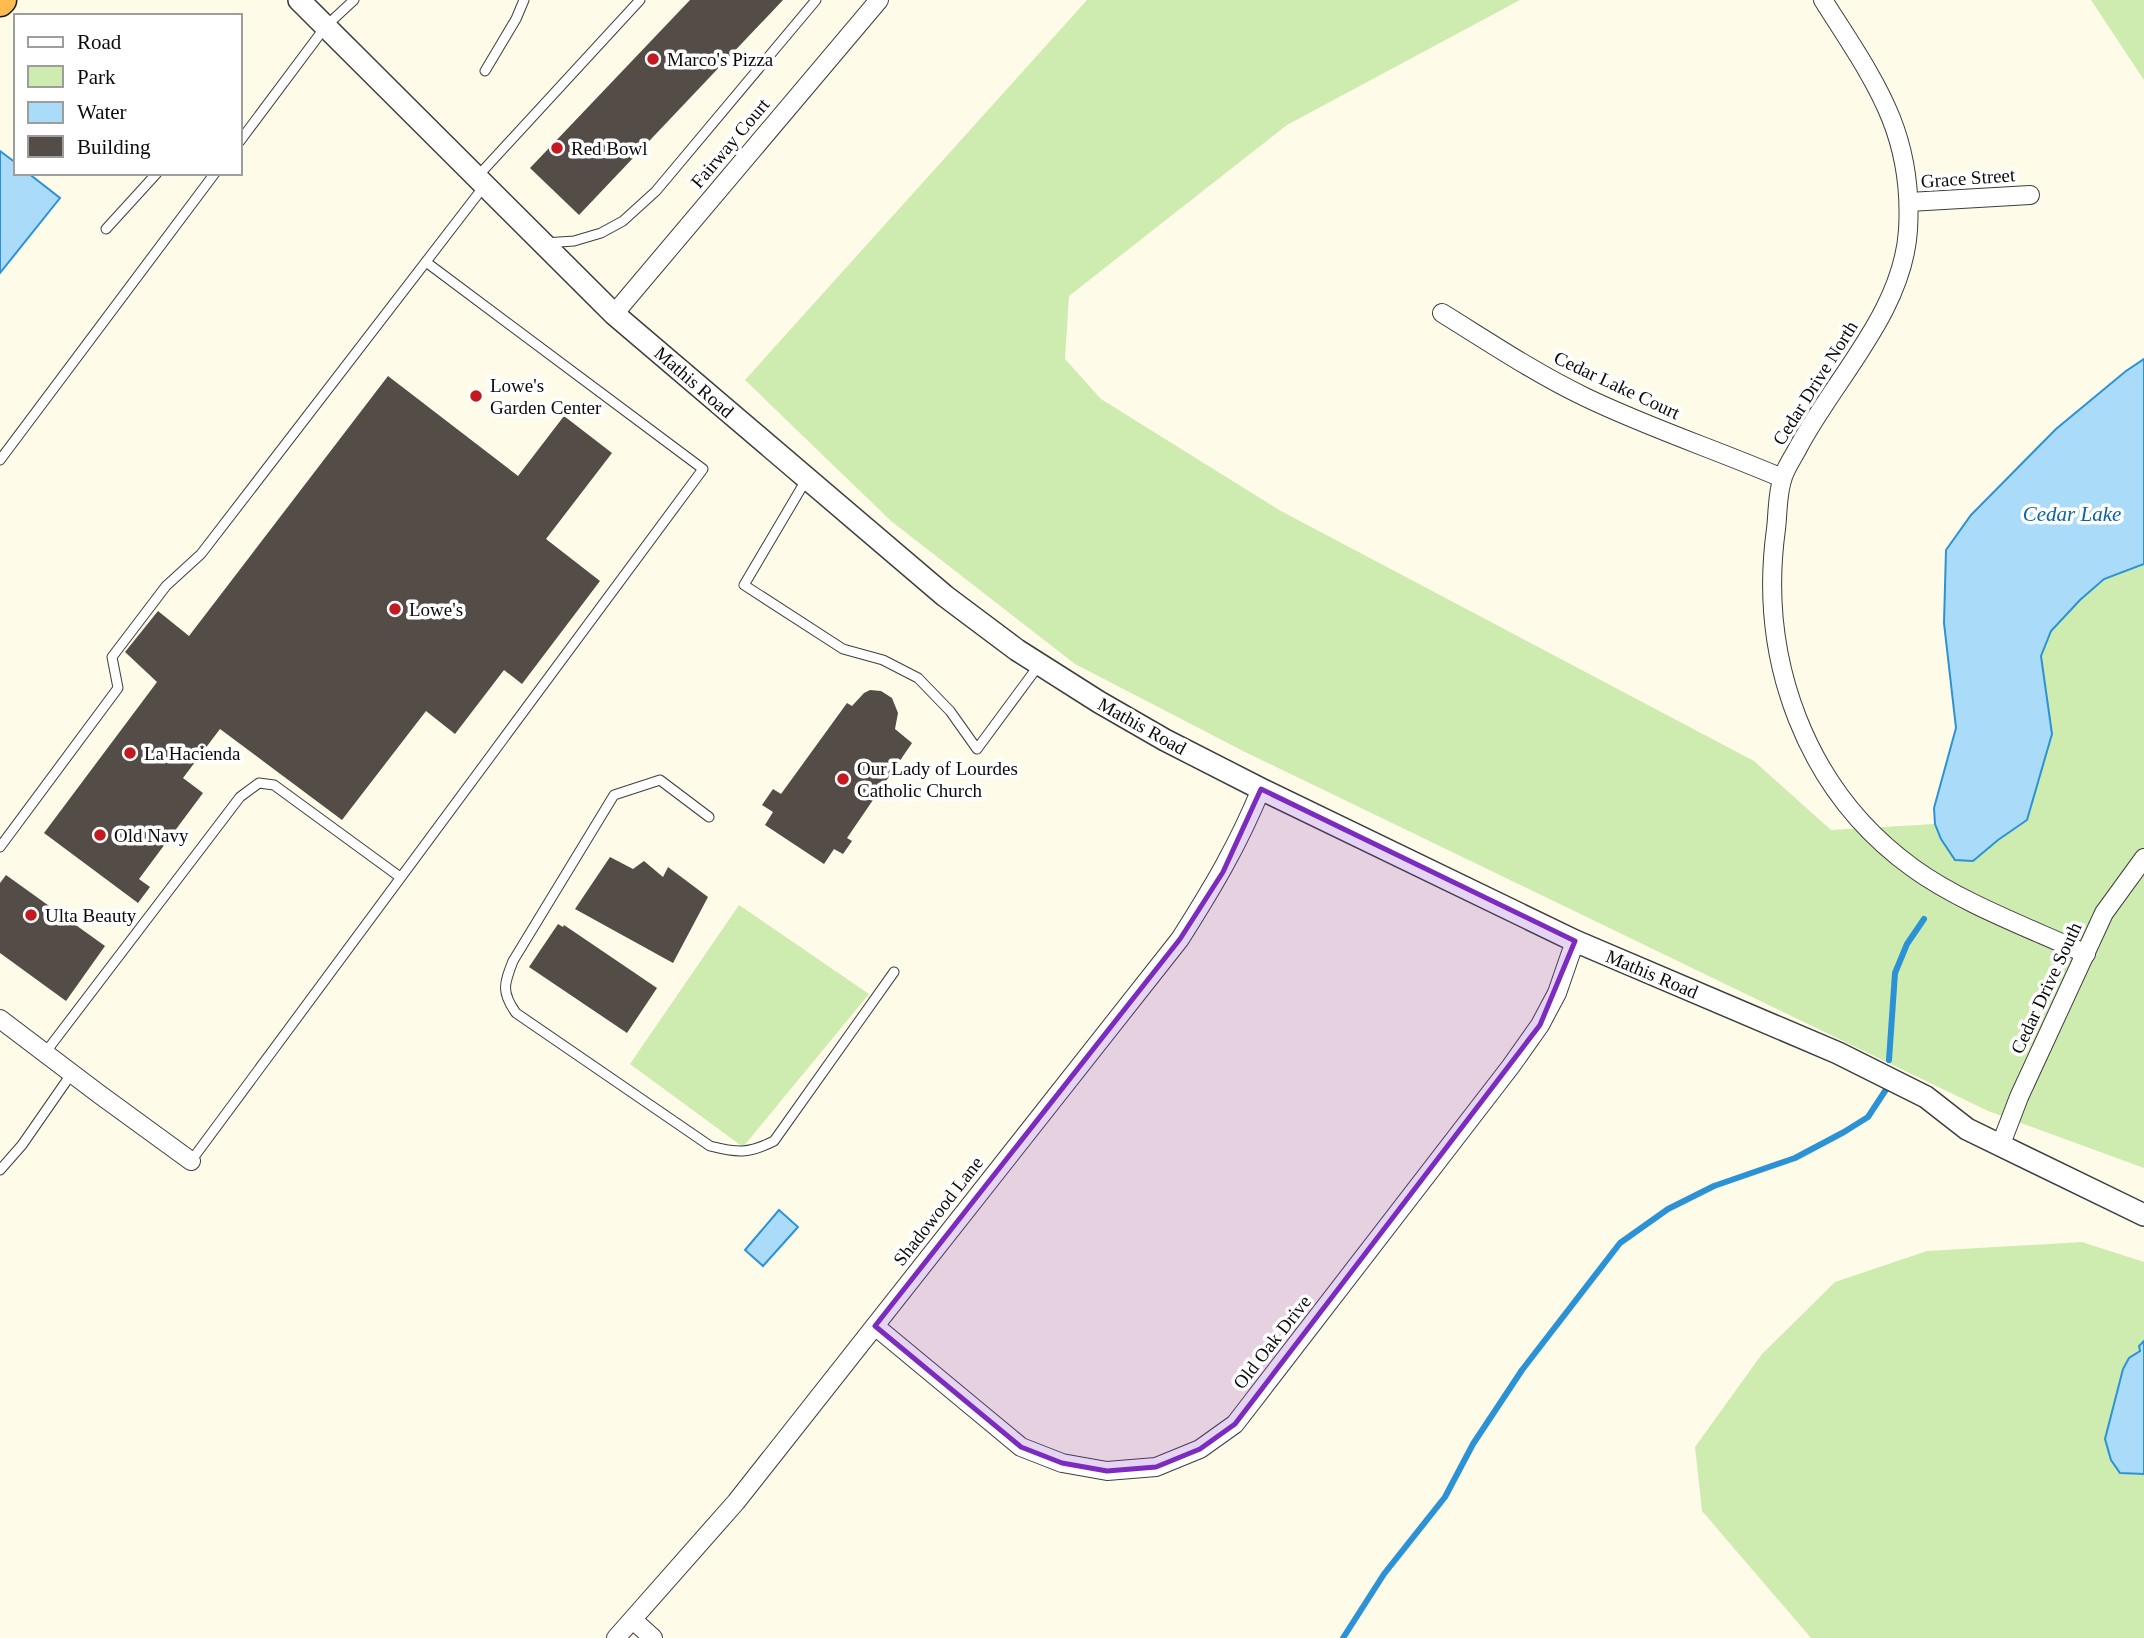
<svg xmlns="http://www.w3.org/2000/svg" width="2144" height="1638" viewBox="0 0 2144 1638" font-family="'Times New Roman',serif">
	<style>
		.green { fill: #cfecb0 }
		.water { fill: #aadcfa; stroke: #2c92d6; stroke-width: 2 }
		.lines { fill: none; stroke-linecap: round; stroke-linejoin: round }
		.stream { stroke: #2c92d6; stroke-width: 6 }
		.building { fill: #544c47 }
		.service-casing { stroke: #3e3e3e; stroke-width: 11 }
		.minor-casing { stroke: #3e3e3e; stroke-width: 20 }
		.tertiary-casing { stroke: #3e3e3e; stroke-width: 24 }
		.trunk-casing { stroke: #1c1c1c; stroke-width: 31 }
		.service { stroke: #fff; stroke-width: 9 }
		.minor { stroke: #fff; stroke-width: 18 }
		.tertiary { stroke: #fff; stroke-width: 21 }
		.trunk { stroke: #ffba50; stroke-width: 28 }
		.marked { fill: #7b2cbf; fill-opacity: 0.2; stroke: #7b2cbf; stroke-width: 5; stroke-linejoin: round }
		.poi-dot { fill: #c31a22; stroke: #fff; stroke-width: 2.5 }
		.labels { text-anchor: middle; dominant-baseline: central; stroke-width: 7; stroke-linejoin: round; paint-order: stroke }
		.poi-label { font-size: 19px; fill: #0b0b0b; stroke: #fff; text-anchor: start }
		.street-label { font-size: 19px; fill: #0b0b0b; stroke: #fff }
		.water-label { font-size: 21px; font-style: italic; fill: #0d62a4; stroke: #fff }
	</style>
	<rect width="100%" height="100%" fill="#fffbe9"/>
	<!-- green -->
	<g class="green">
		<polygon points="1087,0 1520,0 1287,125 1069,296 1065,359 1101,399 1281,511 1754,761 1831,830 1935,824 1934,808 1956,728 1944,623 1946,550 1971,515 2056,429 2126,371 2144,359 2144,1168 1988,1111 1245,752 1075,664 891,521 745,380"/>
		<polygon points="2091,0 2144,0 2144,80"/>
		<polygon points="739,905 869,994 743,1147 630,1064"/>
		<polygon points="2082,1242 2144,1262 2144,1638 1811,1638 1702,1511 1695,1447 1762,1354 1835,1282 1927,1251"/>
	</g>
	<!-- water -->
	<g class="water">
		<polygon points="0,151 16,163 16,173 28,173 60,198 0,273"/>
		<polygon points="2144,359 2144,564 2104,579 2080,600 2051,631 2041,656 2052,734 2027,820 1998,840 1973,861 1955,860 1941,839 1935,824 1934,808 1956,728 1944,623 1946,550 1971,515 2056,429 2126,371"/>
		<polygon points="779,1210 798,1227 763,1266 745,1250"/>
		<polygon points="2144,1341 2144,1474 2120,1473 2111,1460 2105,1439 2123,1369 2129,1358 2140,1351 2139,1346"/>
	</g>
	<g class="lines">
		<!-- stream -->
		<g class="stream">
			<polyline points="1889,1060 1895,973 1907,944 1924,919"/>
			<polyline points="1343,1638 1384,1574 1445,1497 1473,1444 1522,1370 1620,1243 1668,1209 1714,1186 1795,1158 1844,1132 1868,1117 1887,1088"/>
		</g>
	</g>
	<!-- building -->
	<g class="building">
		<polygon points="690,0 783,0 579,215 530,168"/>
		<polygon points="388,376 518,476 564,416 612,453 546,539 600,581 522,684 504,670 455,734 426,711 342,820 220,729 183,778 203,793 139,879 150,887 138,903 44,833 157,682 125,652 158,611 189,636"/>
		<polygon points="870,690 881,691 892,698 898,713 895,729 912,743 847,838 852,841 843,854 834,849 824,864 765,825 773,812 762,805 773,789 781,794 847,703 852,706 864,693"/>
		<polygon points="610,857 633,869 644,861 663,877 668,867 708,897 673,963 575,909"/>
		<polygon points="6,875 105,946 66,1001 0,953 0,883"/>
		<polygon points="558,924 563,927 564,925 657,988 627,1033 529,967"/>
	</g>
	<g class="lines">
		<!-- service casing -->
		<g class="service-casing">
			<g id="service">
				<polyline points="485,71 516,19 524,0"/>
				<polyline points="240,141 326,26 354,0"/>
				<polyline points="477,177 640,0"/>
				<polyline points="106,229 157,173"/>
				<polyline points="545,243 574,241 601,233 623,221 656,191 816,0"/>
				<polyline points="0,460 215,173"/>
				<polyline points="806,480 744,585 843,649 883,660 918,678 950,711 977,749 1039,665"/>
				<path d="M709 817 660 780 614 795 513 961C504 984 501 992 516 1013L710 1146C738 1153 748 1154 774 1141L894 972"/>
				<polyline points="0,847 118,688 112,657 166,586 201,554 485,185"/>
				<polyline points="45,1053 240,797 259,783 274,785 400,877"/>
				<polyline points="191,1161 703,469 426,262"/>
				<polyline points="0,1170 22,1145 72,1073"/>
			</g>
		</g>
		<!-- minor casing -->
		<g class="minor-casing">
			<g id="minor">
				<path d="M1823 0C1873 79 1914 131 1908 230 1903 311 1836 377 1799 446 1794 456 1786 467 1783 477 1777 493 1778 513 1776 529 1758 659 1805 790 1913 868 1961 903 2032 929 2086 954"/>
				<polyline points="1909,202 2030,195"/>
				<path d="M1442 313C1489 342 1535 373 1585 397 1649 428 1717 450 1782 478"/>
				<polyline points="614,314 879,0"/>
				<polyline points="0,1019 99,1094 191,1161"/>
				<polyline points="2001,1144 2019,1097 2104,913 2144,858"/>
				<polyline points="875,1326 1021,1447 1062,1463 1107,1471 1156,1467 1200,1449 1235,1424 1511,1066 1540,1025 1557,993 1575,941"/>
				<polyline points="633,1620 653,1638"/>
				<path d="M616 1638 736 1502 1180 939C1213 887 1238 845 1261 789"/>
			</g>
		</g>
		<!-- tertiary casing -->
		<g class="tertiary-casing">
			<polyline id="tertiary" points="299,0 614,314 945,596 1017,650 1099,702 1165,740 1261,789 1575,941 1838,1053 1926,1097 1967,1129 2144,1215"/>
		</g>
		<!-- trunk casing -->
		<g class="trunk-casing">
			<polyline id="trunk" points="0,2 2,0"/>
		</g>
		<!-- service -->
		<use href="#service" class="service"/>
		<!-- minor -->
		<use href="#minor" class="minor"/>
		<!-- tertiary -->
		<use href="#tertiary" class="tertiary"/>
		<!-- trunk -->
		<use href="#trunk" class="trunk"/>
	</g>
	<!-- marked area -->
	<path class="marked" d="M1261 789 1575 941 1540 1025 1235 1424 1200 1449 1156 1467 1107 1471 1062 1463 1021 1447 875 1326 1180 939 1223 872Z"/>
	<!-- markers -->
	<g class="poi-dot">
		<circle cx="653" cy="59" r="7"/>
		<circle cx="557" cy="148" r="7"/>
		<circle cx="476" cy="396" r="7"/>
		<circle cx="395" cy="609" r="7"/>
		<circle cx="130" cy="753" r="7"/>
		<circle cx="843" cy="779" r="7"/>
		<circle cx="100" cy="835" r="7"/>
		<circle cx="31" cy="915" r="7"/>
	</g>
	<g class="labels">
		<!-- poi labels -->
		<g class="poi-label">
			<text x="667" y="59">Marco's Pizza</text>
			<text x="571" y="148">Red Bowl</text>
			<text x="490" y="385">Lowe's<tspan x="490" dy="22">Garden Center</tspan></text>
			<text x="409" y="609">Lowe's</text>
			<text x="144" y="753">La Hacienda</text>
			<text x="857" y="768">Our Lady of Lourdes<tspan x="857" dy="22">Catholic Church</tspan></text>
			<text x="114" y="835">Old Navy</text>
			<text x="45" y="915">Ulta Beauty</text>
		</g>
		<!-- street labels -->
		<g class="street-label">
			<text transform="translate(730 143) rotate(-50)">Fairway Court</text>
			<text transform="translate(1968 178) rotate(-4)">Grace Street</text>
			<text transform="translate(694 382) rotate(41)">Mathis Road</text>
			<text transform="translate(1815 383) rotate(-58)">Cedar Drive North</text>
			<text transform="translate(1617 385) rotate(25)">Cedar Lake Court</text>
			<text transform="translate(1142 726) rotate(29)">Mathis Road</text>
			<text transform="translate(1652 974) rotate(23)">Mathis Road</text>
			<text transform="translate(2046 988) rotate(-65)">Cedar Drive South</text>
			<text transform="translate(938 1211) rotate(-52)">Shadowood Lane</text>
			<text transform="translate(1272 1342) rotate(-52)">Old Oak Drive</text>
		</g>
		<!-- water labels -->
		<g class="water-label">
			<text x="2072" y="514">Cedar Lake</text>
		</g>
	</g>
	<!-- legend -->
	<rect x="14" y="14" width="228" height="161" fill="#ffffff" stroke="#9d9d9d" stroke-width="2"/>
	<rect x="28" y="37" width="35" height="10" fill="#ffffff" stroke="#9d9d9d" stroke-width="2"/>
	<text x="77" y="49" font-size="21" fill="#0b0b0b">Road</text>
	<rect x="28" y="66" width="35" height="21" fill="#cfecb0" stroke="#9d9d9d" stroke-width="2"/>
	<text x="77" y="84" font-size="21" fill="#0b0b0b">Park</text>
	<rect x="28" y="102" width="35" height="21" fill="#aadcfa" stroke="#9d9d9d" stroke-width="2"/>
	<text x="77" y="119" font-size="21" fill="#0b0b0b">Water</text>
	<rect x="28" y="136" width="35" height="21" fill="#544c47" stroke="#9d9d9d" stroke-width="2"/>
	<text x="77" y="154" font-size="21" fill="#0b0b0b">Building</text>
</svg>
